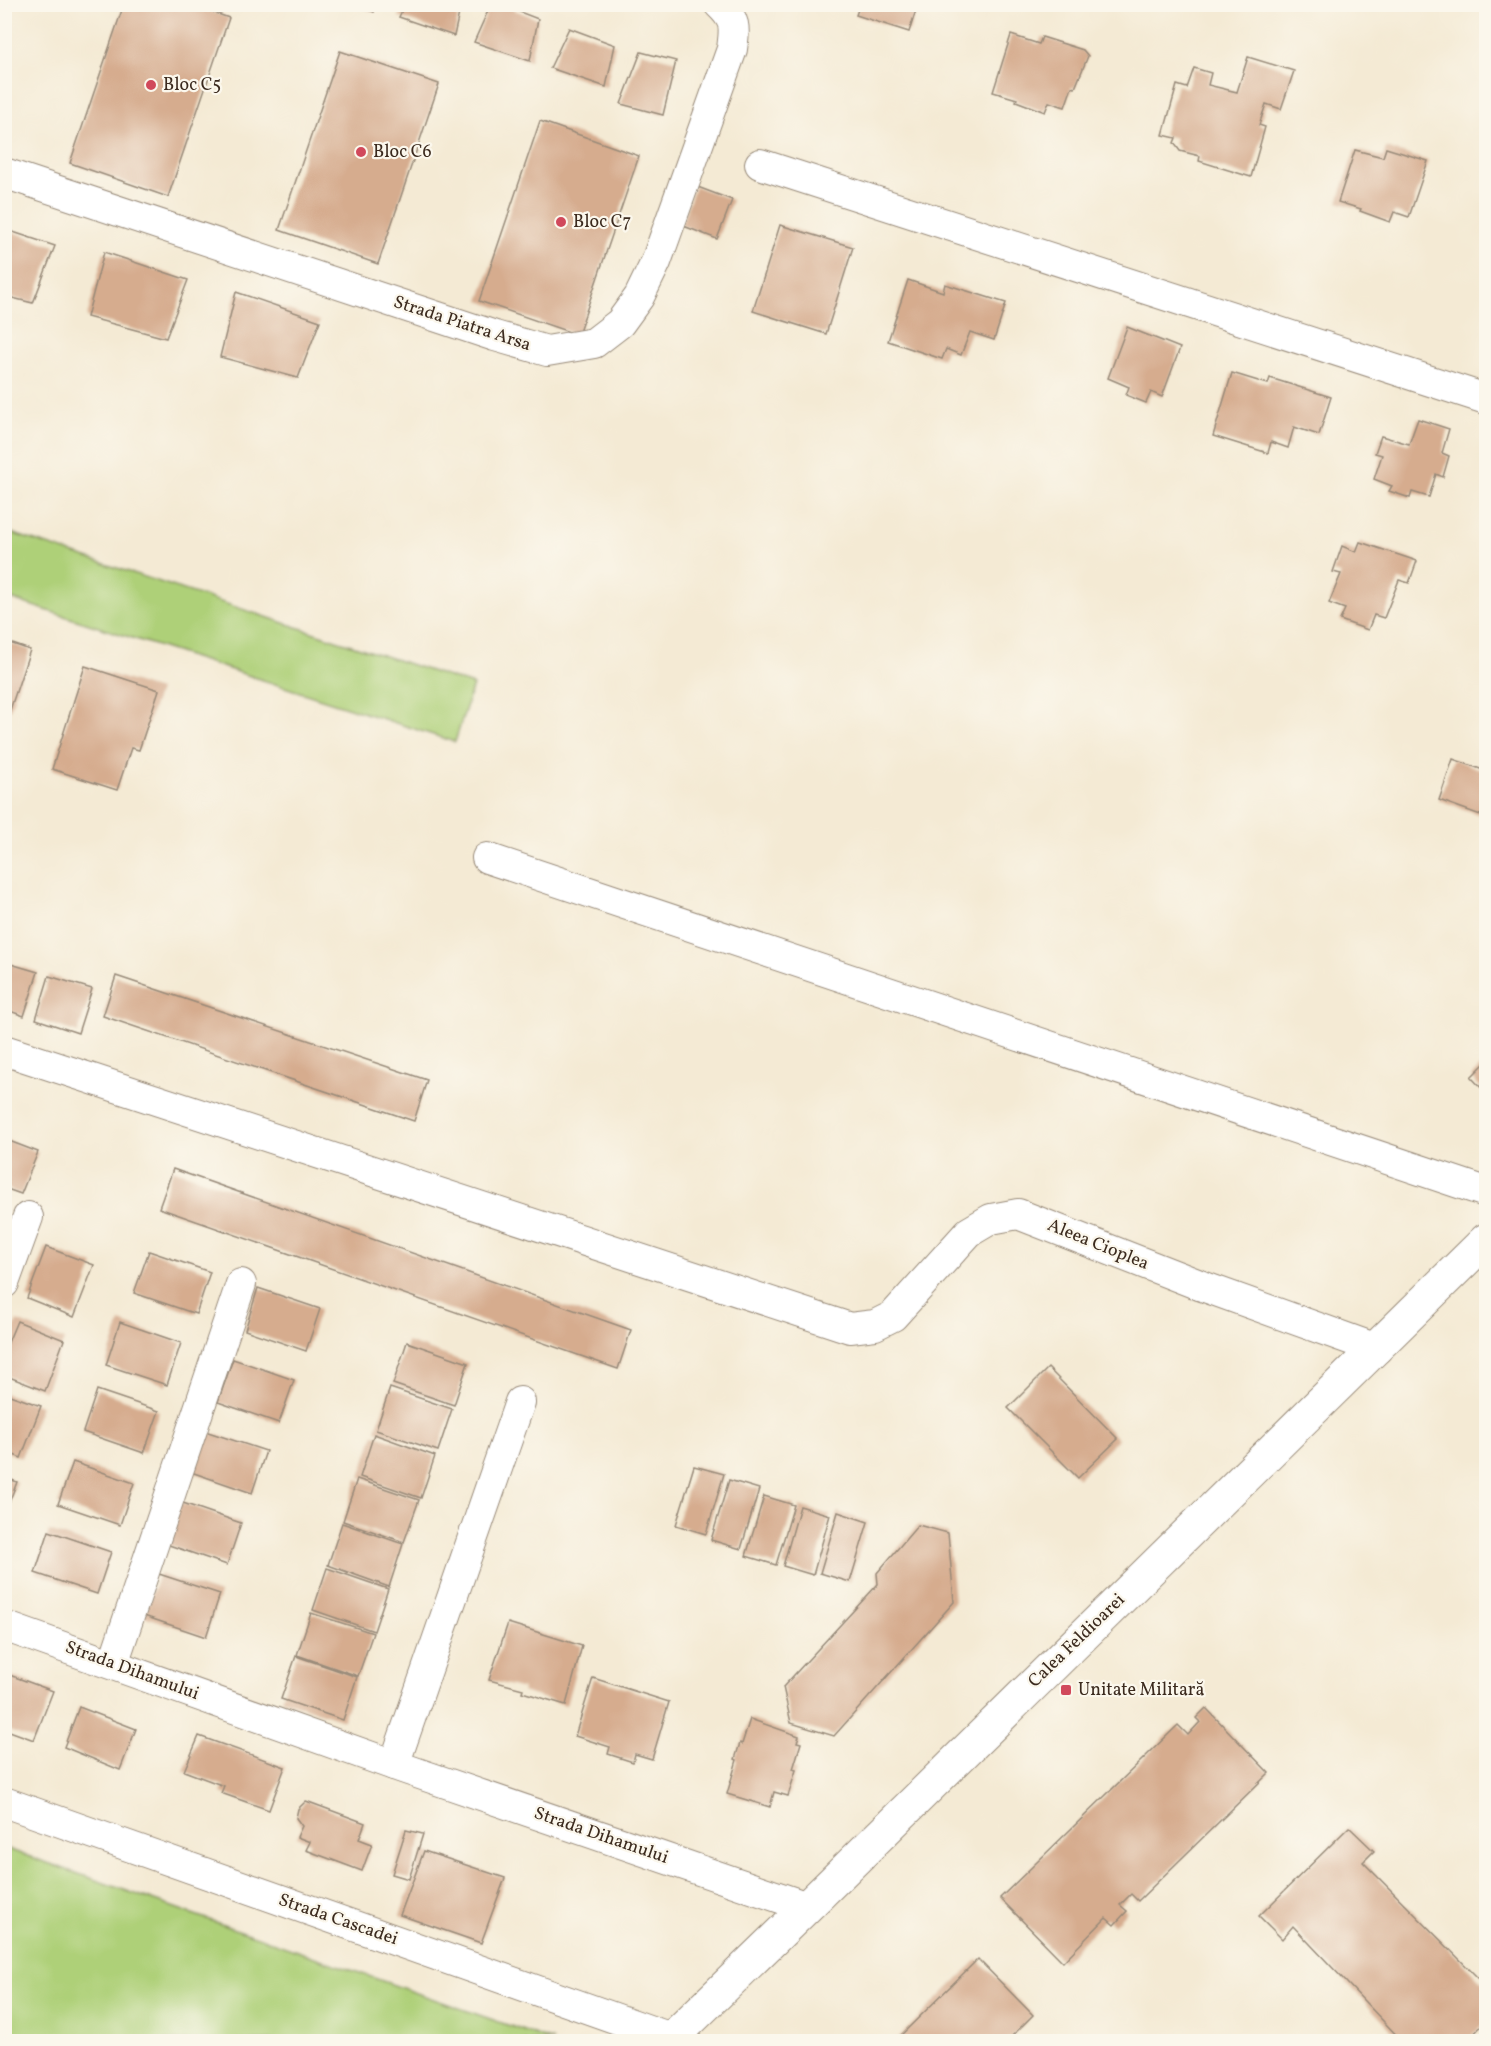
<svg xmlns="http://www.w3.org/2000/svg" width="1491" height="2046" viewBox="0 0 1491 2046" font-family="Vollkorn,serif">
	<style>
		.green { fill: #aed078; stroke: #747d4b; stroke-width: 1.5 }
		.building { fill: #d6ac8e }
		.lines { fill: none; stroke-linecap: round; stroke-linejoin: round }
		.street-casing { stroke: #988a79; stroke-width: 32 }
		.secondary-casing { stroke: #988a79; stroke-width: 35 }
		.street { stroke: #fff; stroke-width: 30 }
		.secondary { stroke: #fff; stroke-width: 33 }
		.poi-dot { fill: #d1495b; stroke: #fbf7ec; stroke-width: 2 }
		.labels { text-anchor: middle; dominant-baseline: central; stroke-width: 4.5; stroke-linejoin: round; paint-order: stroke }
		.poi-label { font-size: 18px; fill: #3b2a1e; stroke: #fbf7ec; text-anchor: start }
		.street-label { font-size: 18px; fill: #3b2a1e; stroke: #fbf7ec }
	</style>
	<rect width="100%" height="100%" fill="#fbf7ec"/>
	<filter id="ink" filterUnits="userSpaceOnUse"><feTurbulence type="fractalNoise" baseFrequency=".0167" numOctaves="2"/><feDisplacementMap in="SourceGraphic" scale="12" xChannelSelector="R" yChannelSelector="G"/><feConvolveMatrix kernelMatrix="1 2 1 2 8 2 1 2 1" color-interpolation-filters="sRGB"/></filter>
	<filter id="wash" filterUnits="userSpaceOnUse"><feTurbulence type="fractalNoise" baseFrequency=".008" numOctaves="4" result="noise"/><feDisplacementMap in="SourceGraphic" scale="24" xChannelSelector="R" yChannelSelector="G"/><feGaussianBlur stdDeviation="1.35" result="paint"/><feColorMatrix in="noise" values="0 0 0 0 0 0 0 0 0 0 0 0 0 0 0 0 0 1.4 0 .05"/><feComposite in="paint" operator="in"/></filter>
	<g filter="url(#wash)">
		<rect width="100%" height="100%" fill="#f4ead4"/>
		<!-- green -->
		<g class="green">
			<polygon points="5,531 473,685 455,742 5,597"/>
			<polygon points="4,1848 5,1848 553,2041 5,2041"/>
		</g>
		<g id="blocks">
			<!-- building -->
			<g class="building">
				<polygon points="124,4 190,4 229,18 168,197 70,163"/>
				<polygon points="353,4 376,4 374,12"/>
				<polygon points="405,4 461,4 454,36 399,17"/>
				<polygon points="491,4 499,4 538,19 530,61 474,42"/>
				<polygon points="860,4 918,4 909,32 856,15"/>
				<polygon points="569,28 615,45 606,87 550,68"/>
				<polygon points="1011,35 1039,44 1042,37 1083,50 1088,56 1075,88 1072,87 1065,107 1049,102 1045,112 1016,101 1017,99 993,92"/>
				<polygon points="340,51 439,84 378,264 279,230"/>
				<polygon points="641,52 676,61 663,115 621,104"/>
				<polygon points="1248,57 1294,71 1281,109 1266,104 1259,125 1265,127 1251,177 1199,161 1200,156 1180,151 1174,143 1176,138 1163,135 1177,85 1187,88 1194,68 1211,73 1208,85 1237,92"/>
				<polygon points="540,121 639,156 578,335 479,301"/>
				<polygon points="1386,148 1428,161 1409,217 1394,212 1390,222 1360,211 1361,209 1338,202 1355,150 1383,157"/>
				<polygon points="695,186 732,200 717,239 681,225"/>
				<polygon points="780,225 853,247 826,334 753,311"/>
				<polygon points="4,229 55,246 33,303 4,296"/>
				<polygon points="104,252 188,280 166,338 87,317"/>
				<polygon points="908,280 943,292 945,284 1006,303 994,340 970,332 961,355 946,349 942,359 888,341"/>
				<polygon points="236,292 320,321 298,378 220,357"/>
				<polygon points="1127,327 1180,348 1162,397 1151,392 1146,403 1126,395 1129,387 1108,378"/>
				<polygon points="1232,373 1268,384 1270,378 1331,397 1319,435 1294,427 1288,448 1271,442 1268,453 1213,436"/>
				<polygon points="1418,419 1449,429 1442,453 1449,456 1443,477 1436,474 1429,497 1412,492 1410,498 1389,491 1392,486 1374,479 1382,455 1375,453 1381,436 1409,444"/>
				<polygon points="1360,542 1417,561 1409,583 1399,580 1384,618 1374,615 1368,630 1340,620 1345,609 1329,603 1341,574 1333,572 1342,546 1356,552"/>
				<polygon points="4,641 30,650 10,710 4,708"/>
				<polygon points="85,666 159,690 139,750 131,748 117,790 52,769"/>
				<polygon points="1453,759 1486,771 1486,817 1439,800"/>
				<polygon points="4,962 38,972 24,1016 4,1009"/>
				<polygon points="49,976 92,989 78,1033 36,1019"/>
				<polygon points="116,976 427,1080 414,1121 103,1016"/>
				<polygon points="1486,1062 1486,1093 1471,1077"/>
				<polygon points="4,1139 38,1152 21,1194 4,1188"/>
				<polygon points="173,1169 631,1330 618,1369 159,1208"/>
				<polygon points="46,1247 94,1265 74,1317 27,1298"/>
				<polygon points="149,1251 210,1272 196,1314 134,1293"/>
				<polygon points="258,1288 320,1309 306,1351 245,1330"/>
				<polygon points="17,1321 64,1340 45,1391 4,1375 4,1352"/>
				<polygon points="120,1322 181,1343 167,1385 106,1365"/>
				<polygon points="407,1342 468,1363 454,1405 393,1384"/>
				<polygon points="233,1359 294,1380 279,1423 218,1402"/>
				<polygon points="1048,1368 1118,1439 1078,1478 1008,1408"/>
				<polygon points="390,1388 452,1409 438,1451 376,1430"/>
				<polygon points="97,1390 159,1411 144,1453 83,1432"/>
				<polygon points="4,1393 41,1406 21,1458 4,1451"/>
				<polygon points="205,1431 266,1451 252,1493 191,1472"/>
				<polygon points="374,1434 435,1456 421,1498 360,1477"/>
				<polygon points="73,1462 134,1483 120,1525 58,1504"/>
				<polygon points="694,1466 724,1474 706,1534 676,1525"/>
				<polygon points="4,1477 17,1482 5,1513 4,1513"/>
				<polygon points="357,1479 419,1500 404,1542 343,1521"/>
				<polygon points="729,1480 759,1489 741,1549 711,1540"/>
				<polygon points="764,1496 794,1505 776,1565 746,1556"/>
				<polygon points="180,1502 241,1523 227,1565 166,1544"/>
				<polygon points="800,1506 830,1515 813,1575 783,1566"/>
				<polygon points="838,1512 868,1522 850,1582 820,1573"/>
				<polygon points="342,1523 403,1544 389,1587 328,1565"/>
				<polygon points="918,1525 948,1533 954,1602 834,1736 791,1723 783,1687 878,1584 877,1573"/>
				<polygon points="49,1531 111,1552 97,1594 35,1573"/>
				<polygon points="327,1568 388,1589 374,1631 313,1610"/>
				<polygon points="159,1574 220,1594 206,1637 144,1616"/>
				<polygon points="311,1613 373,1633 358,1676 297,1655"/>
				<polygon points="508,1623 582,1646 566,1705 522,1692 523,1689 489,1680"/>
				<polygon points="296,1656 357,1677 343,1720 281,1699"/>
				<polygon points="4,1673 53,1691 34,1740 4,1729"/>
				<polygon points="593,1678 669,1702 652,1759 635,1754 633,1762 608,1754 610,1747 575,1736"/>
				<polygon points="79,1707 136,1729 120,1770 64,1747"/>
				<polygon points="1206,1708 1269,1773 1138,1901 1131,1894 1120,1905 1127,1911 1114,1925 1106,1918 1063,1962 1000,1898 1178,1725 1188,1735 1200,1722 1196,1718"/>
				<polygon points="750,1719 799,1736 797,1742 801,1743 793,1769 796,1770 788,1796 774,1792 770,1807 727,1794 737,1760 735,1759 740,1743 742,1744"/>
				<polygon points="199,1736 285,1767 269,1810 221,1793 224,1786 184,1771"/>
				<polygon points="306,1801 365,1823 359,1839 372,1844 362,1871 306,1850 310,1842 297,1837 302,1826 296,1818 298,1809"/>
				<polygon points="1349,1827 1374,1851 1363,1862 1486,1986 1486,2021 1466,2042 1403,2042 1293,1926 1282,1939 1259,1916"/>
				<polygon points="406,1830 423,1834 409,1879 392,1874"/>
				<polygon points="424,1851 505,1878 481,1943 400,1915"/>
				<polygon points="978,1959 1033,2015 1006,2042 894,2042"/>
			</g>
		</g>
	</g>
	<g filter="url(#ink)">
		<use href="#blocks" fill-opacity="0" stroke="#988a79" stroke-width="1.5"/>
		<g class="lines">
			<!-- street casing -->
			<g class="street-casing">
				<g id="street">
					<polyline points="760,164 1486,399"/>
					<path d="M4 173 495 336 547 351 594 343 620 323 639 297 656 262 732 49C735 27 736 20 719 4"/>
					<polyline points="487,858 1486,1192"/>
					<polyline points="4,1050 850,1328 875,1325 893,1316 969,1232 991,1219 1018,1214 1202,1286 1377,1349"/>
					<polyline points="4,1283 28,1217"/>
					<polyline points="4,1626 394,1765 807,1907"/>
					<polyline points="113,1664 241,1284"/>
					<polyline points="394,1765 520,1402"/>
					<polyline points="4,1802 671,2038"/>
				</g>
			</g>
			<!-- secondary casing -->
			<g class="secondary-casing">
				<polyline id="secondary" points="668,2042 807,1907 1486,1240"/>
			</g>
			<!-- street -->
			<use href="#street" class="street"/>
			<!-- secondary -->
			<use href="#secondary" class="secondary"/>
		</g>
	</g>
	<!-- markers -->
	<g class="poi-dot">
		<circle cx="151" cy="85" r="6"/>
		<circle cx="361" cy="152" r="6"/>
		<circle cx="561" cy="222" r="6"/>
		<rect x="1060" y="1684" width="12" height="12" rx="3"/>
	</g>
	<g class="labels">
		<!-- poi labels -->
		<g class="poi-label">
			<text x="163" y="85">Bloc C5</text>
			<text x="373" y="152">Bloc C6</text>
			<text x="573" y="222">Bloc C7</text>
			<text x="1078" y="1690">Unitate Militară</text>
		</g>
		<!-- street labels -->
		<g class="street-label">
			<text transform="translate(462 324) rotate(18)">Strada Piatra Arsa</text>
			<text transform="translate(1098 1245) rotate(22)">Aleea Cioplea</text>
			<text transform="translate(1077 1641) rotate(-44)">Calea Feldioarei</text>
			<text transform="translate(132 1671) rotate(20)">Strada Dihamului</text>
			<text transform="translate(601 1836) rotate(19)">Strada Dihamului</text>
			<text transform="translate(338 1920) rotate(19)">Strada Cascadei</text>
		</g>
	</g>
	<!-- margin -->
	<rect width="1491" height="2046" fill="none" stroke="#fbf7ec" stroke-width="24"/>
</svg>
